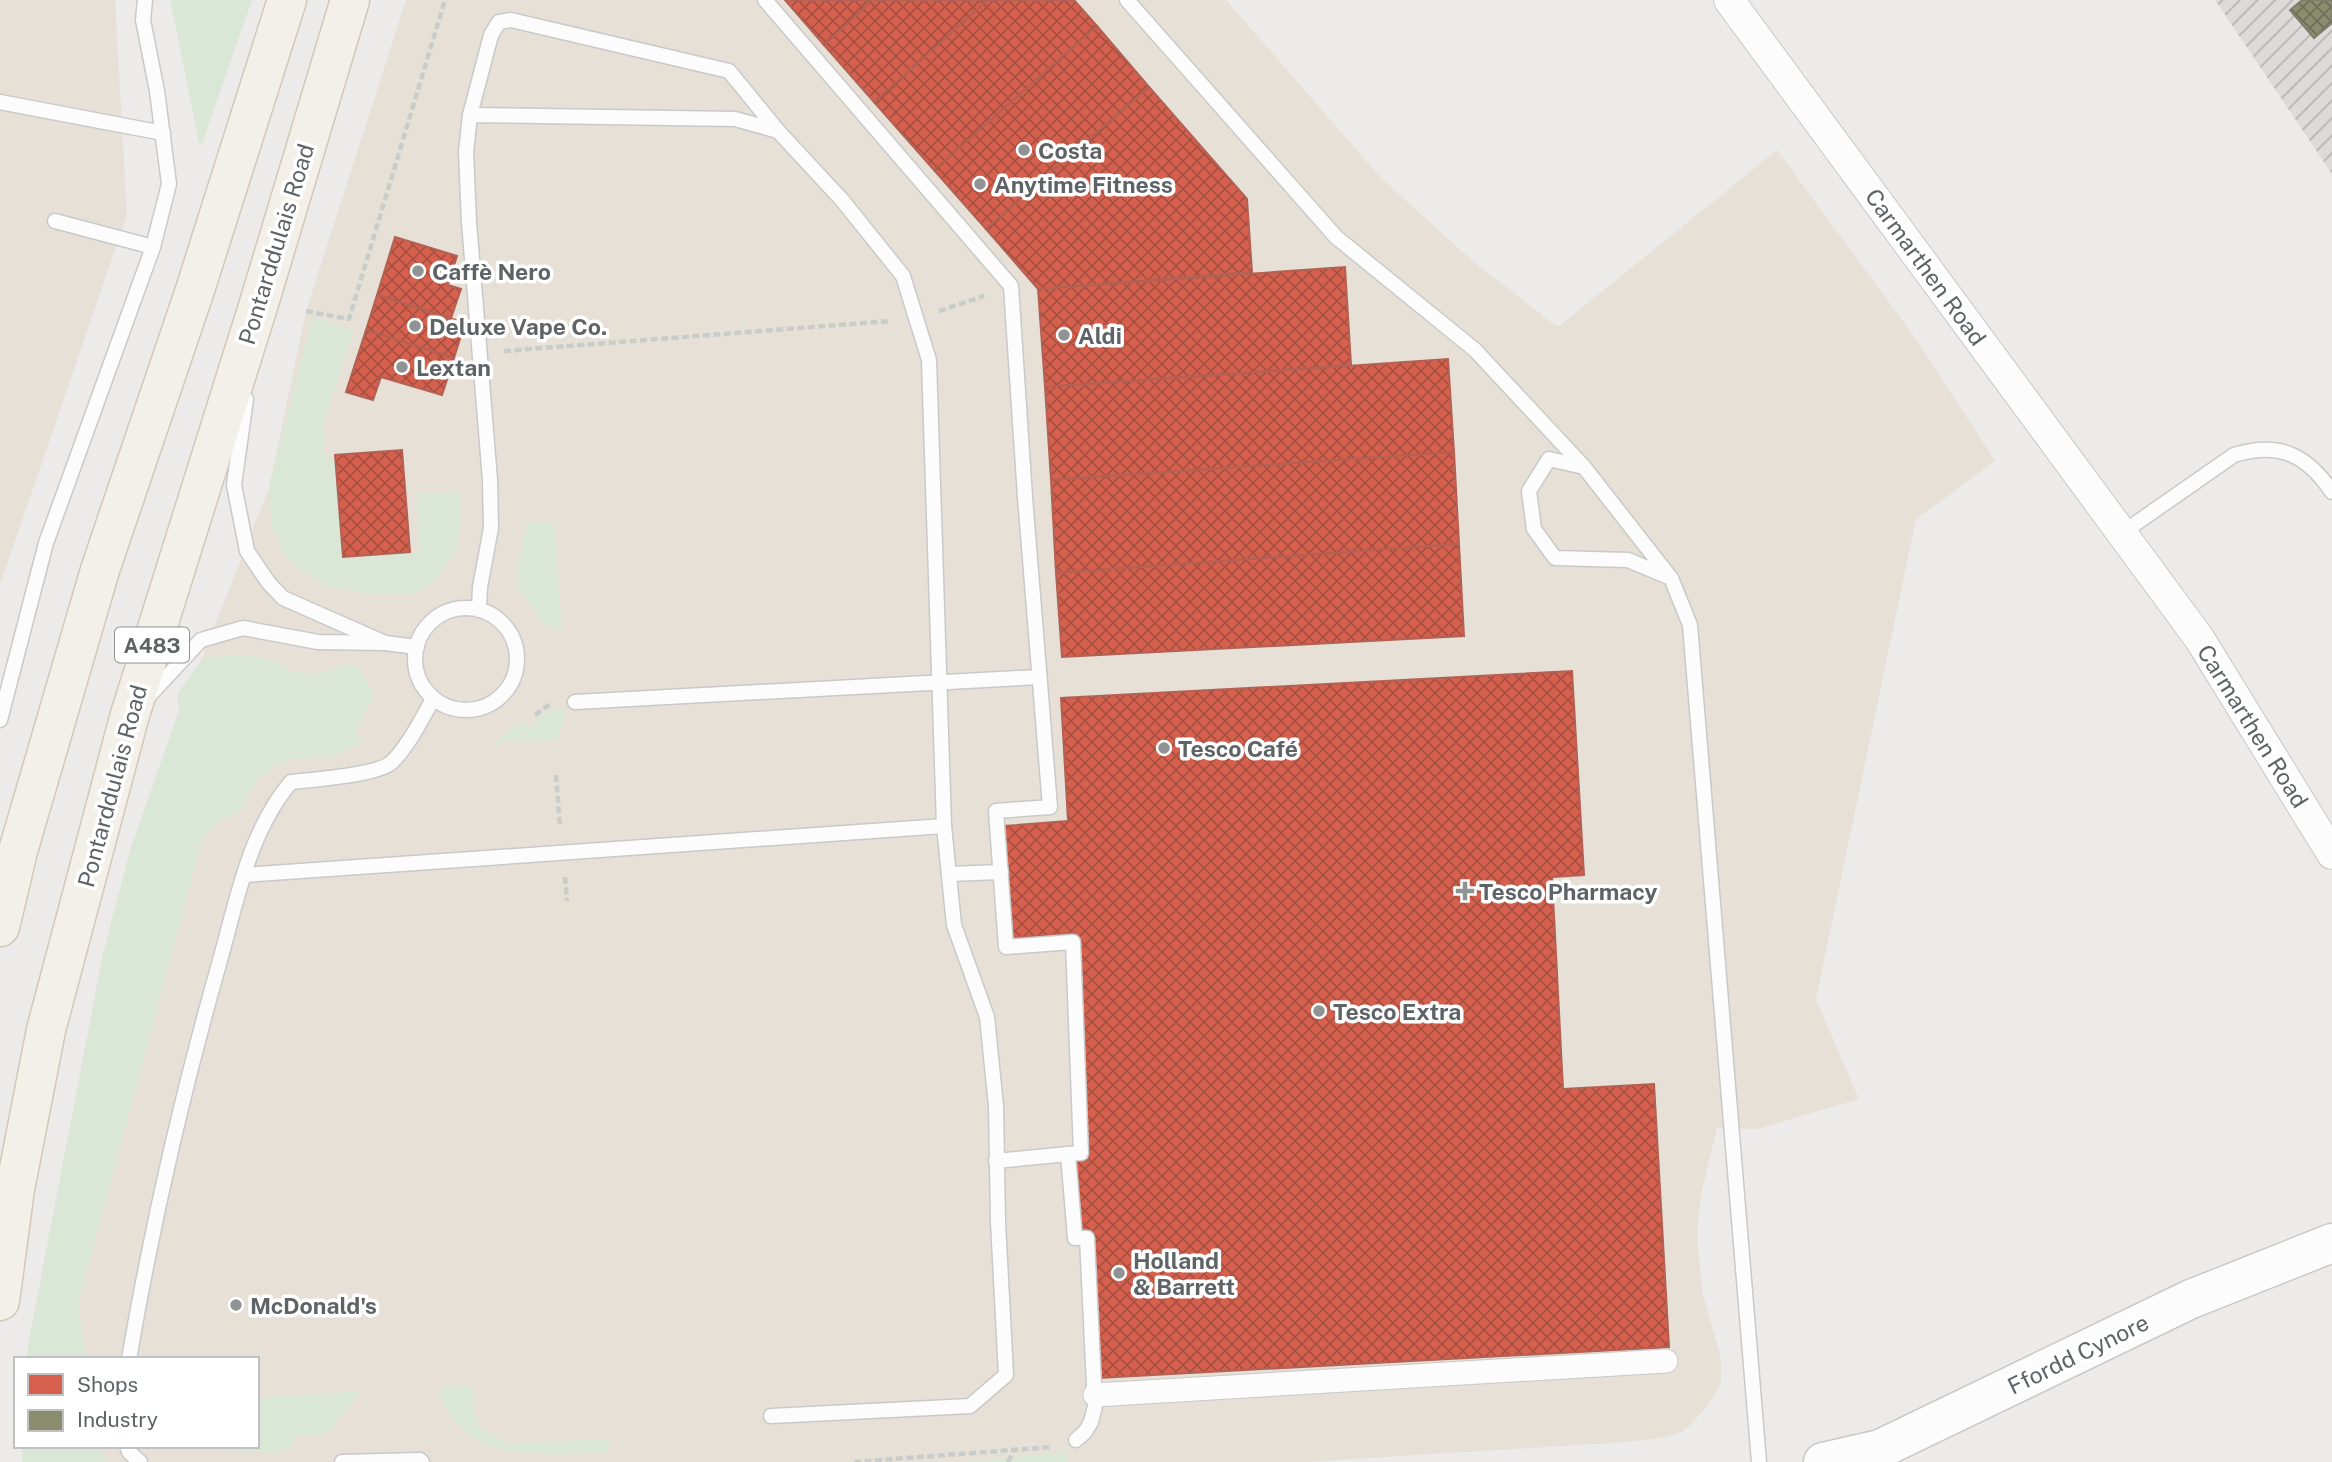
<svg xmlns="http://www.w3.org/2000/svg" width="2332" height="1462" viewBox="0 0 2332 1462" font-family="'Public Sans',sans-serif">
	<style>
		.commercial { fill: #e6e0d7 }
		.industrial { fill: url(#industrial-furrows) }
		.grass { fill: #dae7d6 }
		.shops { fill: url(#shops-cross-hatch); stroke: #b26154; stroke-width: 2 }
		.industry { fill: url(#industry-cross-hatch); stroke: #7e806c; stroke-width: 2 }
		.lines { fill: none; stroke-linecap: round; stroke-linejoin: round }
		.service-casing { stroke: #cac9c9; stroke-width: 17 }
		.pedestrian-casing { stroke: #cac9c9; stroke-width: 25 }
		.minor-casing { stroke: #cac9c9; stroke-width: 32 }
		.secondary-casing { stroke: #c9c9c9; stroke-width: 41 }
		.primary-casing { stroke: #d3c7b9; stroke-width: 41 }
		.path { stroke: #c8cdca; stroke-width: 4.5; stroke-dasharray: 7 3.5; stroke-linecap: butt }
		.service { stroke: #fcfcfc; stroke-width: 14 }
		.pedestrian { stroke: #fcfcfc; stroke-width: 23 }
		.minor { stroke: #fcfcfc; stroke-width: 30 }
		.secondary { stroke: #fcfcfc; stroke-width: 38 }
		.primary { stroke: #f3efe9; stroke-width: 38 }
		.poi-dot { fill: #909394; stroke: #fff; stroke-width: 2.5 }
		.labels { text-anchor: middle; dominant-baseline: central; stroke-width: 7; stroke-linejoin: round; paint-order: stroke }
		.shield { fill: #fff; stroke: #8e9294; stroke-width: 2 }
		.shield-label { font-size: 21px; font-weight: bold; fill: #5e6366 }
		.poi-label { font-size: 23px; font-weight: bold; fill: #5e6366; stroke: #fff; text-anchor: start }
		.street-label { font-size: 23px; fill: #5e6366; stroke: #fff }
	</style>
	<defs>
		<pattern id="industrial-furrows" width="10" height="10" patternUnits="userSpaceOnUse" patternTransform="scale(1.75)"><rect width="10" height="10" fill="#dddad9"/><path d="M-1 1l2-2M0 10L10 0M9 11l2-2" fill="none" stroke="#b6b4b4"/></pattern>
		<pattern id="shops-cross-hatch" width="8" height="8" patternUnits="userSpaceOnUse" patternTransform="scale(1.75)"><rect width="8" height="8" fill="#d6604d"/><path d="M0 0l8 8M0 8l8-8" fill="none" stroke="#a85042"/></pattern>
		<pattern id="industry-cross-hatch" width="8" height="8" patternUnits="userSpaceOnUse" patternTransform="scale(1.75)"><rect width="8" height="8" fill="#8c8c6e"/><path d="M0 0l8 8M0 8l8-8" fill="none" stroke="#70705a"/></pattern>
	</defs>
	<rect width="100%" height="100%" fill="#edebe9"/>
	<!-- commercial -->
	<g class="commercial">
		<polygon points="0,0 115,0 127,215 0,585"/>
		<polygon points="406,0 1226,0 1381,178 1476,264 1558,327 1777,150 1916,339 1995,461 1916,519 1816,999 1859,1099 1758,1129 1717,1128 1701,1195 1698,1220 1698,1247 1703,1295 1721,1359 1721,1382 1709,1404 1689,1426 1682,1432 1667,1437 1627,1442 1306,1462 22,1462 23,1446 257,1446 257,1359 27,1359 28,1346 103,954 131,848 167,746 269,488 306,311"/>
	</g>
	<!-- industrial -->
	<polygon class="industrial" points="2215,0 2332,0 2332,174"/>
	<!-- grass -->
	<g class="grass">
		<polygon points="170,0 252,0 202,144 199,143"/>
		<polygon points="312,317 354,330 323,425 324,456 335,455 343,557 419,552 417,494 460,492 461,526 455,553 438,577 417,593 371,594 328,587 292,564 284,554 272,527 269,488"/>
		<polygon points="554,523 562,631 547,625 538,617 534,608 519,590 517,582 518,568 526,524"/>
		<polygon points="243,655 276,661 293,672 317,674 345,665 356,666 369,685 373,698 355,734 363,741 336,756 293,760 274,765 267,774 256,779 241,810 217,823 203,837 78,1304 85,1350 90,1359 27,1359 28,1346 103,954 131,848 179,710 177,694 198,665 208,657"/>
		<path d="M553 710H565L559 736 555 740 505 742 495 747C499 733 512 730 523 721L529 726 535 727 536 719Z"/>
		<path d="M472 1385 474 1411 479 1427 507 1443 609 1439 610 1446 607 1452C557 1455 486 1462 454 1421 446 1409 439 1402 440 1387Z"/>
		<polygon points="360,1391 329,1432 319,1436 299,1435 289,1447 277,1453 210,1449 200,1446 257,1446 257,1398"/>
		<polygon points="23,1446 101,1446 106,1462 22,1462"/>
		<polygon points="1065,1452 1068,1462 962,1462"/>
	</g>
	<!-- shops -->
	<g class="shops">
		<polygon points="785,0 873,0 824,45"/>
		<polygon points="873,0 988,0 874,102 824,45"/>
		<polygon points="988,0 1074,0 1097,26 934,170 874,102"/>
		<polygon points="1097,26 1149,87 986,229 934,170"/>
		<polygon points="1149,87 1247,199 1252,272 1038,289 986,229"/>
		<polygon points="395,237 457,256 448,285 461,289 451,318 377,295"/>
		<polygon points="1345,267 1351,365 1045,387 1038,289"/>
		<polygon points="377,295 465,323 454,358 366,330"/>
		<polygon points="366,330 454,358 442,395 381,377 373,400 346,392"/>
		<polygon points="1448,359 1454,452 1051,480 1045,387"/>
		<polygon points="402,450 410,552 343,557 335,455"/>
		<polygon points="1454,452 1459,544 1056,573 1051,480"/>
		<polygon points="1459,544 1464,636 1062,657 1056,573"/>
		<polygon points="1572,671 1584,875 1552,877 1563,1089 1654,1084 1669,1347 1099,1378 1091,1232 1079,1235 1074,1160 1089,1160 1075,933 1013,938 1004,826 1068,821 1061,698"/>
	</g>
	<!-- industry -->
	<polygon class="industry" points="2302,0 2332,0 2332,23 2314,38 2290,10"/>
	<g class="lines">
		<!-- service casing -->
		<g class="service-casing">
			<g id="service">
				<polyline points="765,0 1011,286 1025,497 1050,807 996,811 1006,947 1073,942 1081,1153 1068,1154 1075,1238 1087,1238 1095,1406 1091,1422 1085,1432 1076,1440"/>
				<polyline points="1127,0 1336,237 1475,350 1584,467 1670,577"/>
				<polyline points="0,102 163,133"/>
				<polyline points="470,115 491,35 499,22 511,20 729,71 778,131"/>
				<polyline points="55,221 153,247"/>
				<polyline points="246,399 234,485 247,551 268,582 283,598 385,643"/>
				<polyline points="1584,467 1549,459 1529,491 1534,529 1555,558 1628,560 1671,578 1690,625 1759,1462"/>
				<path d="M2122 533 2234 455C2279 441 2307 455 2332 492"/>
				<circle cx="466" cy="659" r="51"/>
				<polyline points="479,610 480,587 491,528 490,480 469,222 466,152 470,115 735,119 778,131 842,200 903,276 929,360 944,826 954,925 987,1017 996,1106 998,1222 1006,1375 970,1406 771,1416"/>
				<polyline points="147,698 201,640 243,628 318,642 385,643 417,647"/>
				<polyline points="575,702 1039,677"/>
				<polyline points="0,720 46,543 153,247 169,184 157,91 143,20 145,0"/>
				<polyline points="949,874 1001,872"/>
				<polyline points="244,875 944,826"/>
				<polyline points="996,1161 1068,1154"/>
				<path d="M129 1359C152 1225 182 1094 219 964 237 901 248 833 291 782 311 780 379 775 392 762 409 745 421 720 433 699"/>
				<polyline points="127,1446 129,1452 140,1462"/>
				<polyline points="342,1462 420,1460 422,1462"/>
			</g>
		</g>
		<!-- pedestrian casing -->
		<g class="pedestrian-casing">
			<polyline id="pedestrian" points="1095,1395 1666,1361"/>
		</g>
		<!-- minor casing -->
		<g class="minor-casing">
			<polyline id="minor" points="1729,0 2199,638 2332,854"/>
		</g>
		<!-- secondary casing -->
		<g class="secondary-casing">
			<polyline id="secondary" points="1823,1462 1880,1449 2191,1299 2332,1243"/>
		</g>
		<!-- primary casing -->
		<g class="primary-casing">
			<g id="primary">
				<polyline points="0,927 18,851 100,570 195,290 287,0"/>
				<polyline points="0,1301 15,1189 46,1030 129,718 260,300 350,0"/>
			</g>
		</g>
		<!-- path -->
		<g class="path">
			<polyline points="306,311 349,319 445,0"/>
			<polyline points="939,311 984,296"/>
			<polyline points="504,351 890,321"/>
			<polyline points="535,715 550,704"/>
			<polyline points="556,775 560,826"/>
			<polyline points="565,877 567,901"/>
			<polyline points="854,1462 1052,1447"/>
			<polyline points="1008,1462 1013,1452"/>
		</g>
		<!-- service -->
		<use href="#service" class="service"/>
		<!-- pedestrian -->
		<use href="#pedestrian" class="pedestrian"/>
		<!-- minor -->
		<use href="#minor" class="minor"/>
		<!-- secondary -->
		<use href="#secondary" class="secondary"/>
		<!-- primary -->
		<use href="#primary" class="primary"/>
	</g>
	<!-- markers -->
	<g class="poi-dot">
		<circle cx="1024" cy="150" r="7"/>
		<circle cx="980" cy="184" r="7"/>
		<circle cx="418" cy="271" r="7"/>
		<circle cx="415" cy="326" r="7"/>
		<circle cx="1064" cy="335" r="7"/>
		<circle cx="402" cy="367" r="7"/>
		<circle cx="1164" cy="748" r="7"/>
		<path d="M1461.5 880.5h7v7h7v7h-7v7h-7v-7h-7v-7h7z"/>
		<circle cx="1319" cy="1011" r="7"/>
		<circle cx="1119" cy="1273" r="7"/>
		<circle cx="236" cy="1305" r="7"/>
	</g>
	<g class="labels">
		<!-- shield labels -->
		<rect class="shield" x="115" y="627.5" width="74" height="35" rx="5"/>
		<g class="shield-label">
			<text x="152" y="645">A483</text>
		</g>
		<!-- poi labels -->
		<g class="poi-label">
			<text x="1038" y="150">Costa</text>
			<text x="994" y="184">Anytime Fitness</text>
			<text x="432" y="271">Caffè Nero</text>
			<text x="429" y="326">Deluxe Vape Co.</text>
			<text x="1078" y="335">Aldi</text>
			<text x="416" y="367">Lextan</text>
			<text x="1178" y="748">Tesco Café</text>
			<text x="1479" y="891">Tesco Pharmacy</text>
			<text x="1333" y="1011">Tesco Extra</text>
			<text x="1133" y="1260">Holland<tspan x="1133" dy="26">&amp; Barrett</tspan></text>
			<text x="250" y="1305">McDonald's</text>
		</g>
		<!-- street labels -->
		<g class="street-label">
			<text transform="translate(276 244) rotate(-73)">Pontarddulais Road</text>
			<text transform="translate(1926 267) rotate(54)">Carmarthen Road</text>
			<text transform="translate(2253 726) rotate(58)">Carmarthen Road</text>
			<text transform="translate(112 786) rotate(-75)">Pontarddulais Road</text>
			<text transform="translate(2078 1354) rotate(-26)">Ffordd Cynore</text>
		</g>
	</g>
	<!-- legend -->
	<rect x="14" y="1357" width="245" height="91" fill="#ffffff" stroke="#bfc1c2" stroke-width="2"/>
	<rect x="28" y="1374" width="35" height="21" fill="#d6604d" stroke="#bfc1c2" stroke-width="2"/>
	<text x="77" y="1392" font-size="21" fill="#5e6366">Shops</text>
	<rect x="28" y="1410" width="35" height="21" fill="#8c8c6e" stroke="#bfc1c2" stroke-width="2"/>
	<text x="77" y="1427" font-size="21" fill="#5e6366">Industry</text>
</svg>
